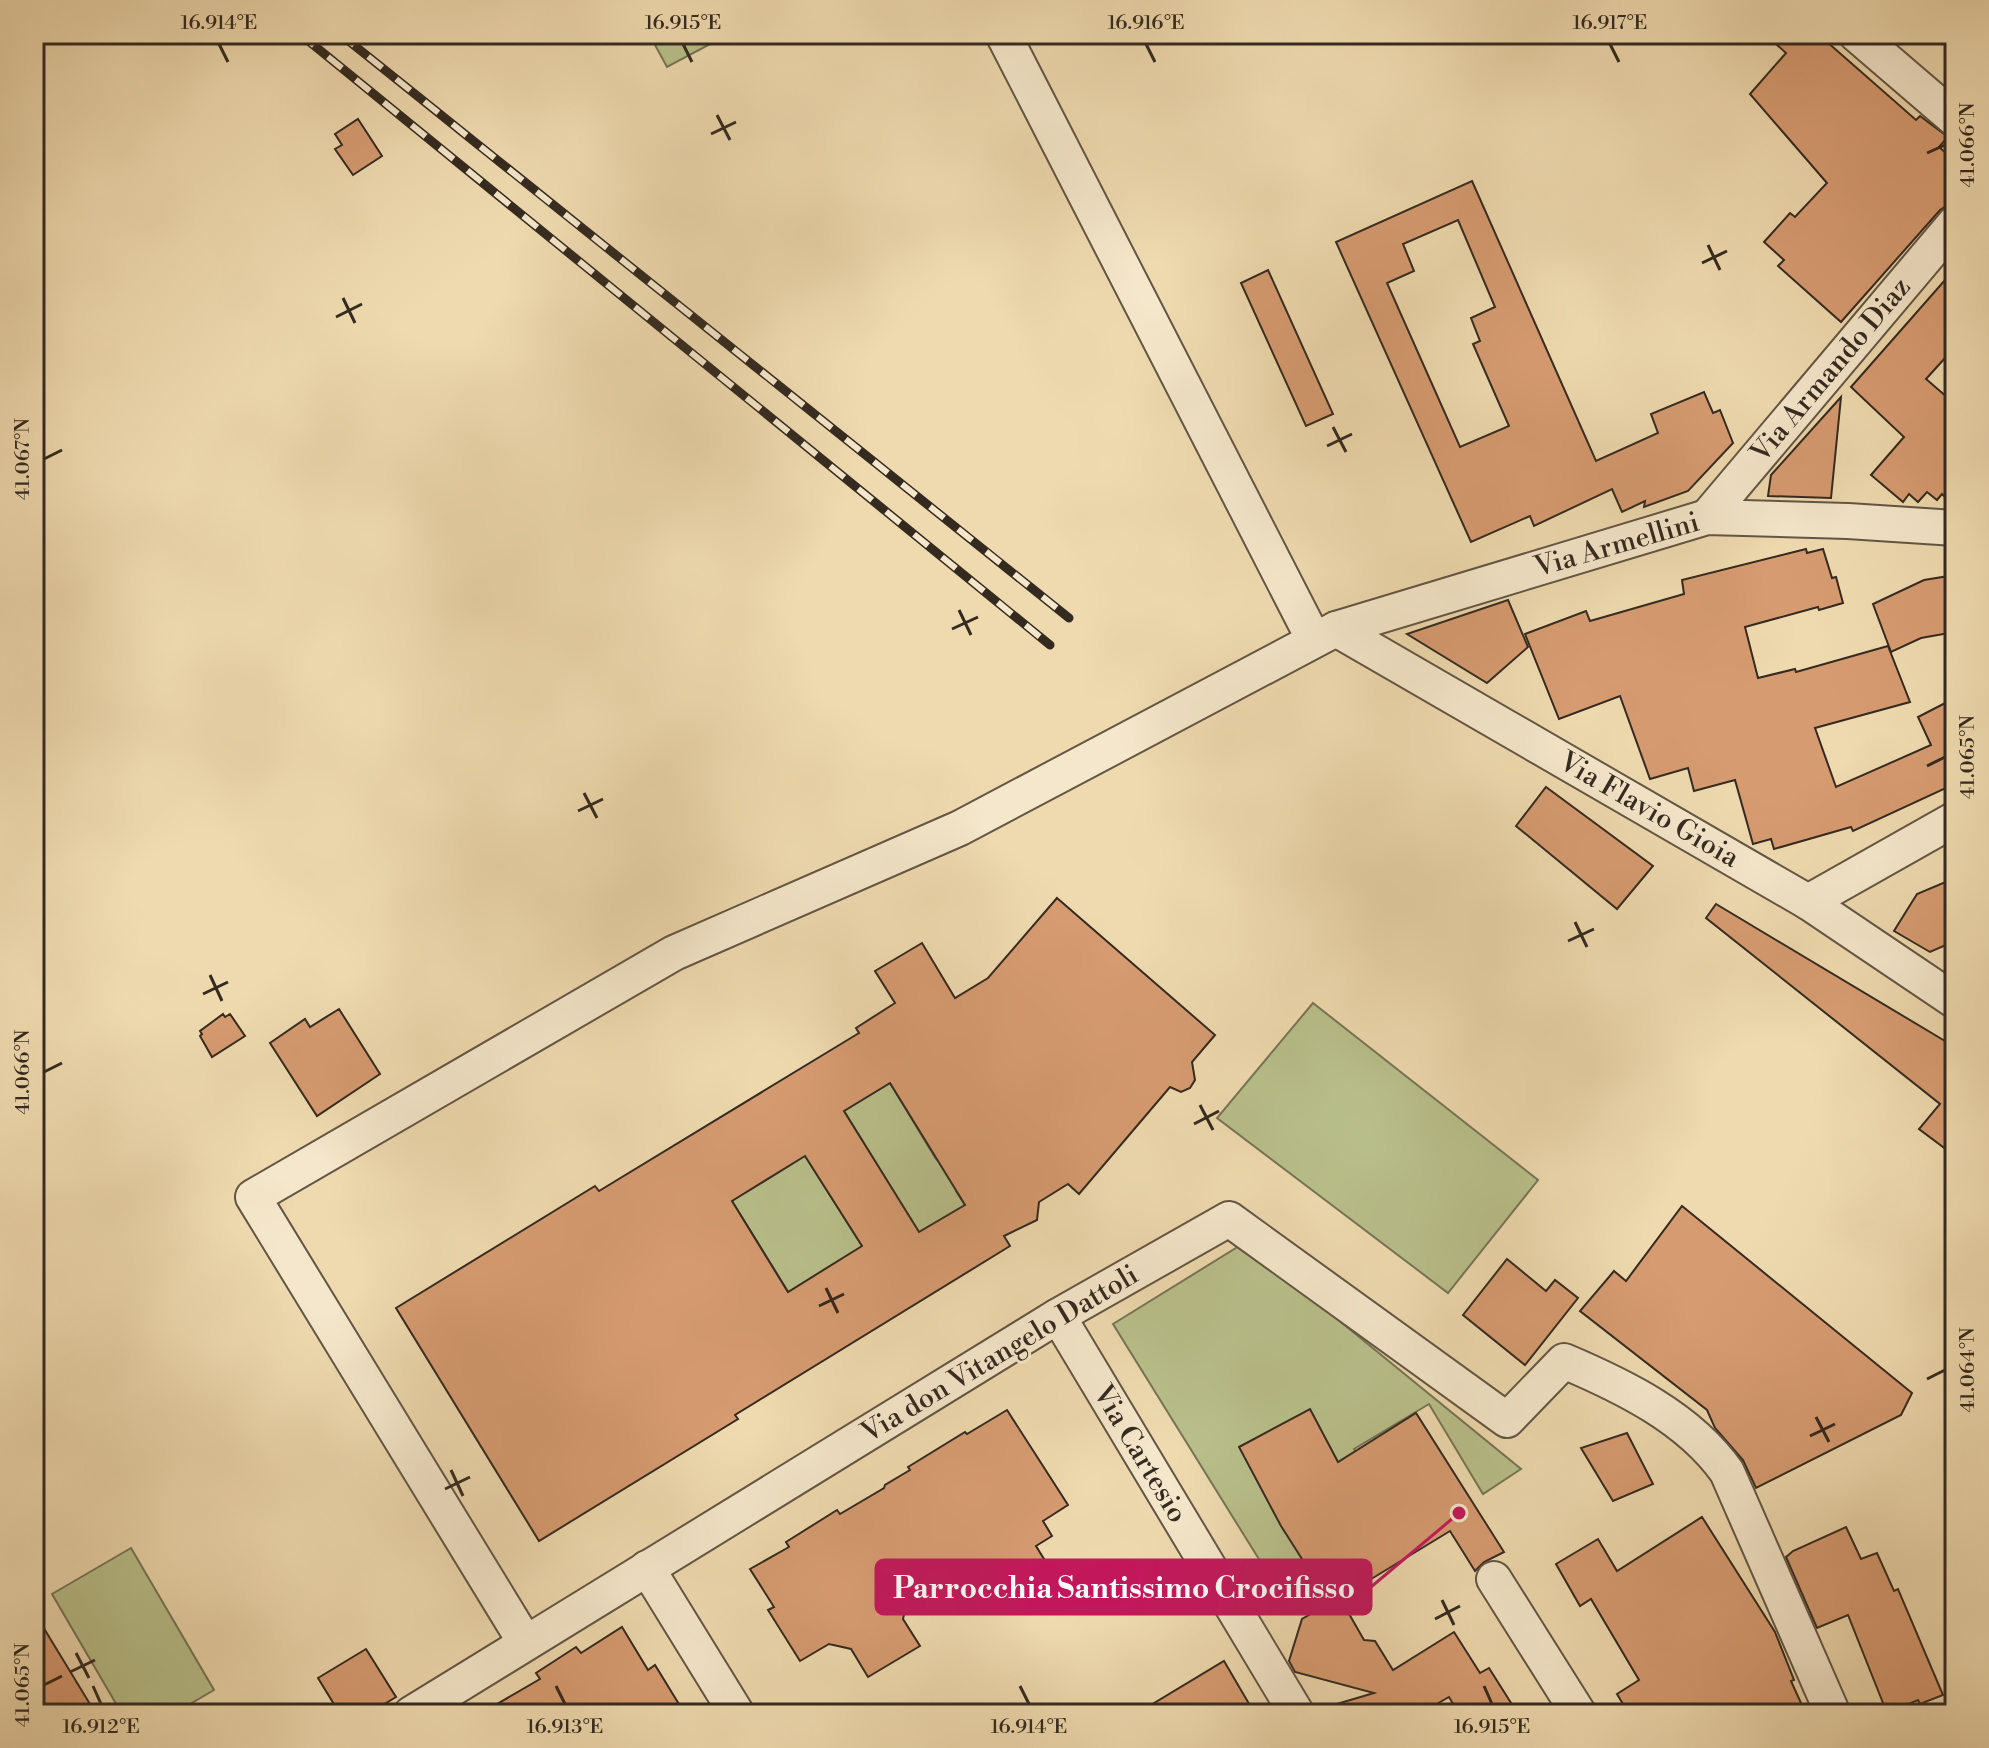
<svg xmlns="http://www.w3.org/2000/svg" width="1989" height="1748" viewBox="0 0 1989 1748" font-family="'Libre Bodoni',serif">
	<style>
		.green { fill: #b9c08b; stroke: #767556; stroke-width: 2 }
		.building { fill: #d79b71; stroke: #342a20; stroke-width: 2; fill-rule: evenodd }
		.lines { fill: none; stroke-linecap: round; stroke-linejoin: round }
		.street-casing { stroke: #635644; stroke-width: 38 }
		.street { stroke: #f5e7cb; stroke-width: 34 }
		.rail-casing { stroke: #342a20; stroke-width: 9 }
		.rail { stroke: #f5e7cb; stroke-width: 6; stroke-dasharray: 18; stroke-linecap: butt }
		.ticks { fill: none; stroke: #342a20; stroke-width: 3 }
		.labels { text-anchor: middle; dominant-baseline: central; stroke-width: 6; stroke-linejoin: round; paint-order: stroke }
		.street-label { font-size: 28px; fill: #342a20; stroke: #f5e7cb }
		.leader { fill: none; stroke: #c2185b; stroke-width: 3 }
		.callout-dot { fill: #c2185b; stroke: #f5e7cb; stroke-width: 3 }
		.callout { fill: #c2185b; stroke: #c2185b; stroke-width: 3 }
		.callout-label { font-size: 30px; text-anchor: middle; font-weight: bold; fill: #fff }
		.neatline { fill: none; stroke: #342a20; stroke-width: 3 }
		.ticks-label { font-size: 20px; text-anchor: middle; fill: #342a20 }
	</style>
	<rect width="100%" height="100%" fill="#efdaaf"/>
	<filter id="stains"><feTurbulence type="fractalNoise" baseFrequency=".0025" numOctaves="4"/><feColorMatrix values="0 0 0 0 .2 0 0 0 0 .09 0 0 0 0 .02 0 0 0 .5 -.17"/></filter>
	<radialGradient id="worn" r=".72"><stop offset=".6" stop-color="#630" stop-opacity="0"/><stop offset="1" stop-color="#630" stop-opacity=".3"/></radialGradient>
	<!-- green -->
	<g class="green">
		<polygon points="649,34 729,34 667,67"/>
		<polygon points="1313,1003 1538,1180 1448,1293 1217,1118"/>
		<polygon points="890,1083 936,1159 970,1182 956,1191 965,1205 919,1232 844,1111"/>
		<path d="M795 1140 871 1260C821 1266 825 1264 797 1306L722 1185Z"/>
		<polygon points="1244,1243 1521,1469 1483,1494 1429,1404 1354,1449 1391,1508 1270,1577 1113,1324"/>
		<polygon points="131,1548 214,1690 173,1714 122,1714 52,1594"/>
	</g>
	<!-- building -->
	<g class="building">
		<polygon points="1765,34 1818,34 1916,120 1920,116 1948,137 1939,147 1955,161 1955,204 1948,205 1940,210 1841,322 1778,266 1784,260 1764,242 1790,213 1795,217 1827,183 1750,94 1786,53"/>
		<polygon points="358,119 382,156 353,175 335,149 342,145 335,134"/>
		<path d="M1472 181 1596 461 1658 433 1651 414 1704 392 1713 413 1720 410 1733 443 1688 491 1644 507 1645 501 1622 512 1612 489 1534 526 1530 516 1471 542 1336 242ZM1458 220 1495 307 1471 318 1480 341 1473 344 1509 426 1460 447 1387 283 1414 271 1403 244Z"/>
		<polygon points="1955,254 1955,347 1926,379 1955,404 1955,507 1942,494 1937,500 1927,492 1918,502 1909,494 1903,502 1871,475 1904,437 1851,387 1953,271 1946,264"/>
		<polygon points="1268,270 1333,414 1306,426 1241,283"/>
		<polygon points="1841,397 1831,498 1768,496 1771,475"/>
		<polygon points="1806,549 1807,553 1823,549 1832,578 1836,577 1843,603 1819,610 1818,607 1745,627 1758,678 1795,669 1796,672 1888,646 1910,702 1815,728 1836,787 1931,745 1918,717 1955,698 1955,798 1950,786 1853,831 1851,827 1774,849 1771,839 1753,844 1735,780 1694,791 1688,768 1650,779 1620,696 1559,719 1525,634 1586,611 1590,621 1684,594 1682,580"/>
		<polygon points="1955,575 1955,632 1921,638 1891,652 1873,604 1924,580"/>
		<polygon points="1508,600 1528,647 1487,683 1407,634"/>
		<polygon points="1546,787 1653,866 1617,909 1516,826"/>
		<polygon points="1955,878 1955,941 1930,952 1894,931 1917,894"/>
		<path d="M1057 898 1215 1035 1192 1062 1195 1080 1190 1088 1181 1092 1170 1087 1079 1194 1068 1184 1039 1202 1037 1220 1004 1236 1010 1246 735 1415 738 1419 539 1541 396 1308 595 1186 599 1191 859 1033 856 1028 895 1003 875 971 922 943 955 998 988 978ZM890 1083 965 1205 919 1232 844 1111ZM805 1156 862 1246 788 1292 732 1201Z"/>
		<polygon points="1716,904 1955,1047 1955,1156 1919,1129 1940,1104 1706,918"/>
		<polygon points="339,1009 380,1074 317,1116 270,1043 305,1019 310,1027"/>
		<polygon points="223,1014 225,1017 230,1014 245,1036 212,1057 200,1036 202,1034 200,1031"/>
		<polygon points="1682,1206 1912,1393 1901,1415 1756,1488 1743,1460 1715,1428 1707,1410 1580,1311 1614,1271 1626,1281"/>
		<polygon points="1507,1259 1546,1291 1555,1280 1578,1298 1525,1365 1463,1315"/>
		<polygon points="1310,1409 1338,1462 1416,1413 1504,1552 1484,1562 1475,1571 1450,1531 1340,1598 1364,1640 1375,1641 1393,1670 1454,1632 1480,1673 1489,1668 1518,1714 1459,1714 1449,1697 1419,1714 1331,1714 1330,1706 1374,1693 1295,1672 1289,1661 1302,1619 1330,1603 1281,1526 1239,1447"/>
		<polygon points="1007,1410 1068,1505 1043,1521 1052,1536 1036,1546 1052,1572 996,1606 980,1581 963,1591 948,1569 909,1593 903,1619 920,1646 868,1677 851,1649 829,1644 800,1661 768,1610 774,1607 750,1569 789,1547 786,1542 837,1510 840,1514 884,1488 885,1485 910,1470 908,1467 965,1432 967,1434"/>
		<polygon points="1627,1433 1653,1484 1613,1501 1581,1448"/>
		<polygon points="1702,1517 1775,1632 1794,1680 1791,1681 1806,1714 1629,1714 1617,1694 1639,1680 1591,1599 1580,1606 1556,1564 1598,1539 1617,1571"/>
		<polygon points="1846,1527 1861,1559 1877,1553 1894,1591 1898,1589 1943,1695 1920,1704 1918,1700 1887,1713 1848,1615 1817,1628 1786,1557 1793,1551"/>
		<polygon points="34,1612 96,1714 34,1714"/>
		<polygon points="622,1627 648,1670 655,1665 685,1714 480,1714 540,1679 536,1673 576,1647 581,1653"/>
		<polygon points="366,1649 396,1697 368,1714 340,1714 318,1678"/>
		<polygon points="1224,1661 1255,1714 1136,1714"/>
	</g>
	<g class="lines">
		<!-- street casing -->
		<g class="street-casing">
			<g id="street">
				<polyline points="1003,34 1314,640"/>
				<polyline points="1856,34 1955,119"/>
				<polyline points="1707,517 1955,223"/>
				<polyline points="1336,629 1808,902 1955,1001"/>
				<polyline points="1808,902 1955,819"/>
				<polyline points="1058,1316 1297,1714"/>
				<polyline points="647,1568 737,1714"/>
				<polyline points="1494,1579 1579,1714"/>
				<polyline points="525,1642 253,1197 674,953 960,828 1336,629 1707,517 1848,521 1955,528"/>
				<path d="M411 1714 1058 1316 1229 1219 1507 1420 1564 1361C1623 1386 1689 1418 1727 1472L1833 1714"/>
			</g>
		</g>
		<!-- street -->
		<use href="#street" class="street"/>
		<!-- rail casing -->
		<g class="rail-casing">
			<g id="rail">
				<polyline points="300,34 1050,645"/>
				<polyline points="340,34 1069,618"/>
			</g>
		</g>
		<!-- rail -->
		<use href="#rail" class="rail"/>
	</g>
	<!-- ticks -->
	<path class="ticks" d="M219 44 228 62M683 44 692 62M1146 44 1155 62M1610 44 1619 62M717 115 730 140M711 134 736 122M1927 153 1945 145M1708 245 1720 270M1702 263 1727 251M343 298 355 323M336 317 362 304M1333 427 1346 452M1327 446 1352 434M44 459 62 450M959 610 971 635M952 629 978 617M1927 766 1945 757M584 793 597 818M578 811 603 799M1575 922 1587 947M1568 941 1594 929M210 975 222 1001M203 994 228 982M44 1072 62 1063M1200 1105 1213 1130M1194 1124 1219 1111M826 1288 838 1313M819 1306 844 1294M1927 1379 1945 1370M1816 1417 1829 1442M1810 1436 1835 1424M451 1470 463 1496M445 1489 470 1477M1442 1600 1454 1625M1435 1619 1460 1606M76 1653 89 1678M70 1672 95 1660M44 1685 62 1676M93 1686 101 1704M556 1686 565 1704M1020 1686 1029 1704M1484 1686 1492 1704"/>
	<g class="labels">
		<!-- street labels -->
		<g class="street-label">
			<text transform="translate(1831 370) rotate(-50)">Via Armando Diaz</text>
			<text transform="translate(1617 545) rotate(-16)">Via Armellini</text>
			<text transform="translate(1649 810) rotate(30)">Via Flavio Gioia</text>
			<text transform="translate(1000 1354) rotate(-31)">Via don Vitangelo Dattoli</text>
			<text transform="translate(1140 1454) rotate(59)">Via Cartesio</text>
		</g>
	</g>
	<!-- callouts -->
	<path class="leader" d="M1459 1513L1371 1587"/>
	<circle class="callout-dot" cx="1459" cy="1513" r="8"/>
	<rect class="callout" x="876" y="1560" width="495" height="54" rx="8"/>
	<g class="callout-label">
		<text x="1124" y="1598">Parrocchia Santissimo Crocifisso</text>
	</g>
	<!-- margin -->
	<rect width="1989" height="1748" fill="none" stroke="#efdaaf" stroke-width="88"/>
	<rect x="44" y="44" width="1901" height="1660" class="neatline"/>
	<g class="ticks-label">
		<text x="219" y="29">16.914°E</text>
		<text x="683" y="29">16.915°E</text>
		<text x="1146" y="29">16.916°E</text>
		<text x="1610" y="29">16.917°E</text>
		<text transform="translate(1967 145) rotate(-90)" y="7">41.066°N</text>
		<text transform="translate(22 459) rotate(-90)" y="7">41.067°N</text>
		<text transform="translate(1967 757) rotate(-90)" y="7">41.065°N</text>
		<text transform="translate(22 1072) rotate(-90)" y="7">41.066°N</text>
		<text transform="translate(1967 1370) rotate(-90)" y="7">41.064°N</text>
		<text transform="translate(22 1685) rotate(-90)" y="7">41.065°N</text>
		<text x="101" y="1733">16.912°E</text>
		<text x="565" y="1733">16.913°E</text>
		<text x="1029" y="1733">16.914°E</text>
		<text x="1492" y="1733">16.915°E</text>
	</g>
	<rect width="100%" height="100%" filter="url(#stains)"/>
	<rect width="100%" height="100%" fill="url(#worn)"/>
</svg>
